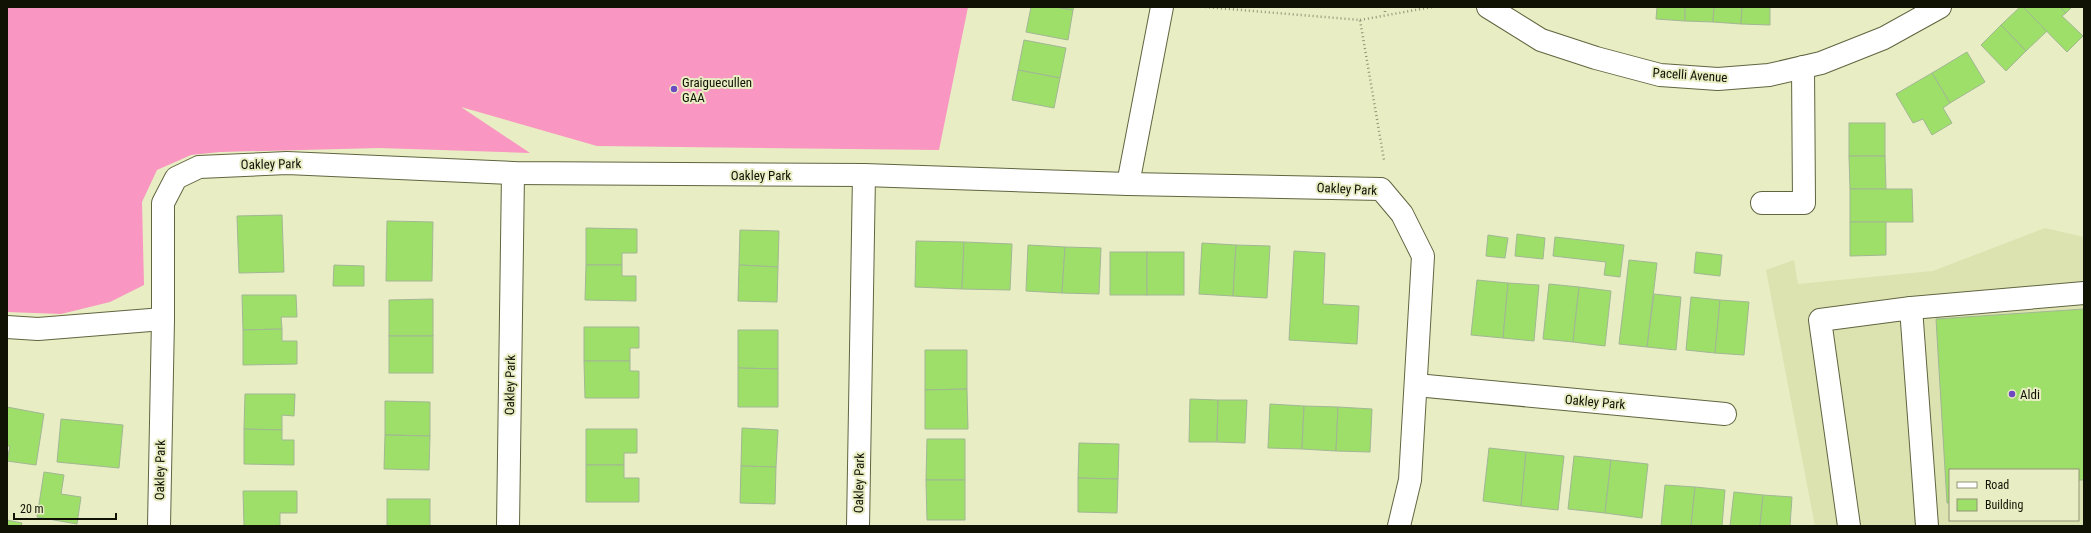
<svg xmlns="http://www.w3.org/2000/svg" width="2091" height="533" viewBox="0 0 2091 533" font-family="'Roboto Condensed',sans-serif">
	<style>
		.built { fill: #dde2b1; fill-rule: evenodd }
		.grass { fill: #f996c1 }
		.building { fill: #9ddf69; stroke: #a2b794 }
		.lines { fill: none; stroke-linecap: round; stroke-linejoin: round }
		.minor-casing { stroke: #616540; stroke-width: 24 }
		.path { stroke: #909475; stroke-width: 2.5; stroke-dasharray: 1 3; stroke-linecap: butt }
		.minor { stroke: #fff; stroke-width: 22 }
		.poi-dot { fill: #6e49c2; stroke: #e8edc3; stroke-width: 1.5 }
		.labels { text-anchor: middle; dominant-baseline: central; stroke-width: 4; stroke-linejoin: round; paint-order: stroke }
		.street-label { font-size: 13px; fill: #101204; stroke: #e8edc3 }
		.poi-label { font-size: 13px; fill: #101204; stroke: #e8edc3; text-anchor: start }
	</style>
	<rect width="100%" height="100%" fill="#e8edc3"/>
	<!-- built -->
	<path class="built" d="M2045 228 2084 237V526H1815L1766 270 1794 260 1798 284 1933 271ZM1950 470H2078V520H1950Z"/>
	<!-- grass -->
	<polygon class="grass" points="7,7 968,7 939,150 597,146 461,107 530,153 379,148 220,152 191,155 157,170 142,202 144,285 110,302 61,314 7,312"/>
	<!-- building -->
	<g class="building">
		<polygon points="1031,7 1056,7 1073,10 1068,40 1026,32"/>
		<polygon points="1056,7 1074,7 1073,10"/>
		<polygon points="1657,7 1685,7 1685,21 1656,19"/>
		<polygon points="1685,7 1714,7 1713,22 1685,21"/>
		<polygon points="1714,7 1742,7 1741,24 1713,22"/>
		<polygon points="1742,7 1770,7 1770,25 1741,24"/>
		<polygon points="2020,7 2023,7 2047,31 2026,51 2001,25"/>
		<polygon points="2023,7 2060,7 2066,13 2062,16 2083,36 2067,52"/>
		<polygon points="2060,7 2072,7 2066,13"/>
		<polygon points="2001,25 2026,51 2006,71 1981,45"/>
		<polygon points="1024,40 1066,48 1060,78 1018,70"/>
		<polygon points="1967,52 1985,82 1950,103 1932,73"/>
		<polygon points="1018,70 1060,78 1054,108 1012,100"/>
		<polygon points="1932,73 1950,103 1943,108 1952,123 1932,135 1923,119 1913,123 1896,94"/>
		<rect x="1849" y="123" width="36" height="33"/>
		<polygon points="1849,156 1885,156 1886,189 1850,189"/>
		<polygon points="1850,189 1912,189 1913,222 1850,222"/>
		<polygon points="282,215 284,272 239,273 237,216"/>
		<polygon points="387,221 433,222 432,281 386,281"/>
		<polygon points="1850,222 1886,222 1886,255 1850,256"/>
		<polygon points="586,228 637,229 637,253 622,253 622,265 586,265"/>
		<polygon points="740,230 779,231 778,267 739,265"/>
		<polygon points="1517,234 1545,238 1543,259 1515,256"/>
		<polygon points="1488,235 1508,238 1505,258 1486,256"/>
		<polygon points="1555,237 1624,245 1620,277 1604,275 1606,262 1553,256"/>
		<polygon points="916,241 964,242 962,289 915,287"/>
		<polygon points="964,242 1012,244 1010,290 962,289"/>
		<polygon points="1202,243 1236,245 1233,296 1199,294"/>
		<polygon points="1028,245 1065,247 1062,293 1026,291"/>
		<polygon points="1236,245 1270,246 1267,298 1233,296"/>
		<polygon points="1065,247 1101,248 1099,294 1062,293"/>
		<polygon points="1294,251 1325,253 1323,304 1359,306 1357,344 1289,340"/>
		<rect x="1110" y="252" width="37" height="43"/>
		<rect x="1147" y="252" width="37" height="43"/>
		<polygon points="1696,252 1722,255 1720,276 1694,273"/>
		<polygon points="1629,260 1657,263 1647,347 1619,344"/>
		<polygon points="334,265 364,266 364,286 333,286"/>
		<polygon points="586,265 622,265 622,276 636,276 636,301 585,300"/>
		<polygon points="739,265 778,267 777,302 738,301"/>
		<polygon points="1477,280 1508,283 1503,338 1471,335"/>
		<polygon points="1508,283 1539,285 1534,341 1503,338"/>
		<polygon points="1549,284 1579,287 1573,342 1543,339"/>
		<polygon points="1579,287 1611,291 1605,346 1573,342"/>
		<polygon points="1654,294 1681,297 1676,350 1647,347"/>
		<polygon points="242,295 296,295 297,317 281,317 282,329 243,330"/>
		<polygon points="1691,297 1720,300 1715,353 1686,350"/>
		<polygon points="433,299 433,336 389,336 389,300"/>
		<polygon points="1720,300 1749,302 1744,355 1715,353"/>
		<polygon points="2084,309 2084,480 2078,480 2078,470 1950,470 1950,503 1947,503 1936,319"/>
		<polygon points="584,327 639,327 639,348 630,348 630,361 584,361"/>
		<polygon points="282,329 282,341 297,341 297,364 243,365 243,330"/>
		<polygon points="738,330 778,330 778,369 738,368"/>
		<rect x="389" y="336" width="44" height="37"/>
		<polygon points="925,350 967,350 967,389 925,390"/>
		<polygon points="584,361 630,361 630,371 639,371 639,398 585,398"/>
		<polygon points="738,368 778,369 778,407 738,407"/>
		<polygon points="967,389 968,429 925,429 925,390"/>
		<polygon points="245,394 295,394 294,416 282,415 282,430 244,429"/>
		<polygon points="1190,399 1218,400 1217,442 1189,442"/>
		<polygon points="1218,400 1247,400 1245,443 1217,442"/>
		<polygon points="385,401 430,402 430,436 385,435"/>
		<polygon points="1270,404 1304,406 1302,449 1268,448"/>
		<polygon points="1304,406 1338,407 1336,451 1302,449"/>
		<polygon points="7,407 44,414 36,465 7,461 10,446 7,446"/>
		<polygon points="1338,407 1372,409 1370,452 1336,451"/>
		<polygon points="61,419 123,425 119,468 57,462"/>
		<polygon points="742,428 778,430 776,467 741,466"/>
		<polygon points="244,429 282,430 282,440 294,440 294,465 244,464"/>
		<polygon points="586,429 637,429 637,453 624,453 624,465 586,465"/>
		<polygon points="385,435 430,436 429,470 384,469"/>
		<polygon points="927,439 965,439 965,480 926,480"/>
		<polygon points="1079,443 1119,444 1118,479 1078,478"/>
		<polygon points="1489,448 1526,452 1521,506 1483,501"/>
		<polygon points="1526,452 1564,456 1558,510 1521,506"/>
		<polygon points="1574,456 1611,460 1605,513 1568,509"/>
		<polygon points="1611,460 1648,464 1642,518 1605,513"/>
		<polygon points="586,465 624,465 624,478 639,478 639,502 586,502"/>
		<polygon points="741,466 776,467 775,504 740,503"/>
		<polygon points="44,472 64,475 61,494 81,497 77,524 37,517"/>
		<polygon points="1078,478 1118,479 1117,513 1078,512"/>
		<polygon points="926,480 965,480 965,520 927,520"/>
		<polygon points="1665,485 1695,487 1691,526 1661,526"/>
		<polygon points="1695,487 1725,490 1722,526 1691,526"/>
		<polygon points="243,491 297,491 297,513 280,513 280,526 244,526"/>
		<polygon points="1734,492 1763,495 1760,526 1730,526"/>
		<polygon points="1763,495 1792,497 1790,526 1760,526"/>
		<rect x="387" y="499" width="43" height="27"/>
		<polygon points="7,520 22,523 21,526 7,526"/>
	</g>
	<g class="lines">
		<!-- minor casing -->
		<g class="minor-casing">
			<g id="minor">
				<polyline points="1488,7 1541,40 1596,58 1660,75 1718,79 1769,75 1821,63 1884,38 1940,7"/>
				<polyline points="1128,184 1162,7"/>
				<polyline points="1762,203 1804,203 1803,67"/>
				<polyline points="1911,308 2084,293"/>
				<polyline points="7,327 38,329 163,319"/>
				<polyline points="1416,385 1725,414"/>
				<polyline points="159,526 163,319 163,203 176,178 199,167 287,163 513,173 864,175 1128,184 1381,189 1402,214 1423,256 1410,480 1399,526"/>
				<polyline points="508,526 513,173"/>
				<polyline points="858,526 864,175"/>
				<polyline points="1849,526 1820,320 1911,308 1927,526"/>
			</g>
		</g>
		<!-- path -->
		<g class="path">
			<polyline points="1205,7 1360,20 1384,160"/>
			<polyline points="1385,7 1385,15"/>
			<polyline points="1360,20 1432,7"/>
		</g>
		<!-- minor -->
		<use href="#minor" class="minor"/>
	</g>
	<!-- markers -->
	<g class="poi-dot">
		<circle cx="674" cy="89" r="4"/>
		<circle cx="2012" cy="394" r="4"/>
	</g>
	<g class="labels">
		<!-- street labels -->
		<g class="street-label">
			<text transform="translate(1690 75) rotate(4)">Pacelli Avenue</text>
			<text transform="translate(271 164) rotate(-1)">Oakley Park</text>
			<text x="761" y="175">Oakley Park</text>
			<text transform="translate(1347 189) rotate(3)">Oakley Park</text>
			<text transform="translate(510 385) rotate(-89)">Oakley Park</text>
			<text transform="translate(1595 402) rotate(5)">Oakley Park</text>
			<text transform="translate(160 470) rotate(-89)">Oakley Park</text>
			<text transform="translate(859 483) rotate(-89)">Oakley Park</text>
		</g>
		<!-- poi labels -->
		<g class="poi-label">
			<text x="682" y="82">Graiguecullen<tspan x="682" dy="15">GAA</tspan></text>
			<text x="2020" y="394">Aldi</text>
		</g>
	</g>
	<!-- border -->
	<rect width="2091" height="533" fill="none" stroke="#101204" stroke-width="16"/>
	<!-- legend -->
	<rect x="1949" y="469" width="130" height="52" fill="#e8edc3" stroke="#929577"/>
	<rect x="1957" y="482" width="20" height="6" fill="#ffffff" stroke="#929577"/>
	<text x="1985" y="489" font-size="12" fill="#101204">Road</text>
	<rect x="1957" y="499" width="20" height="12" fill="#9ddf69" stroke="#929577"/>
	<text x="1985" y="509" font-size="12" fill="#101204">Building</text>
	<!-- scale -->
	<path d="M14 513v6h102v-6" fill="none" stroke="#101204" stroke-width="2"/>
	<text x="20" y="513" font-size="12" fill="#101204" stroke="#e8edc3" stroke-width="3" paint-order="stroke">20 m</text>
</svg>
